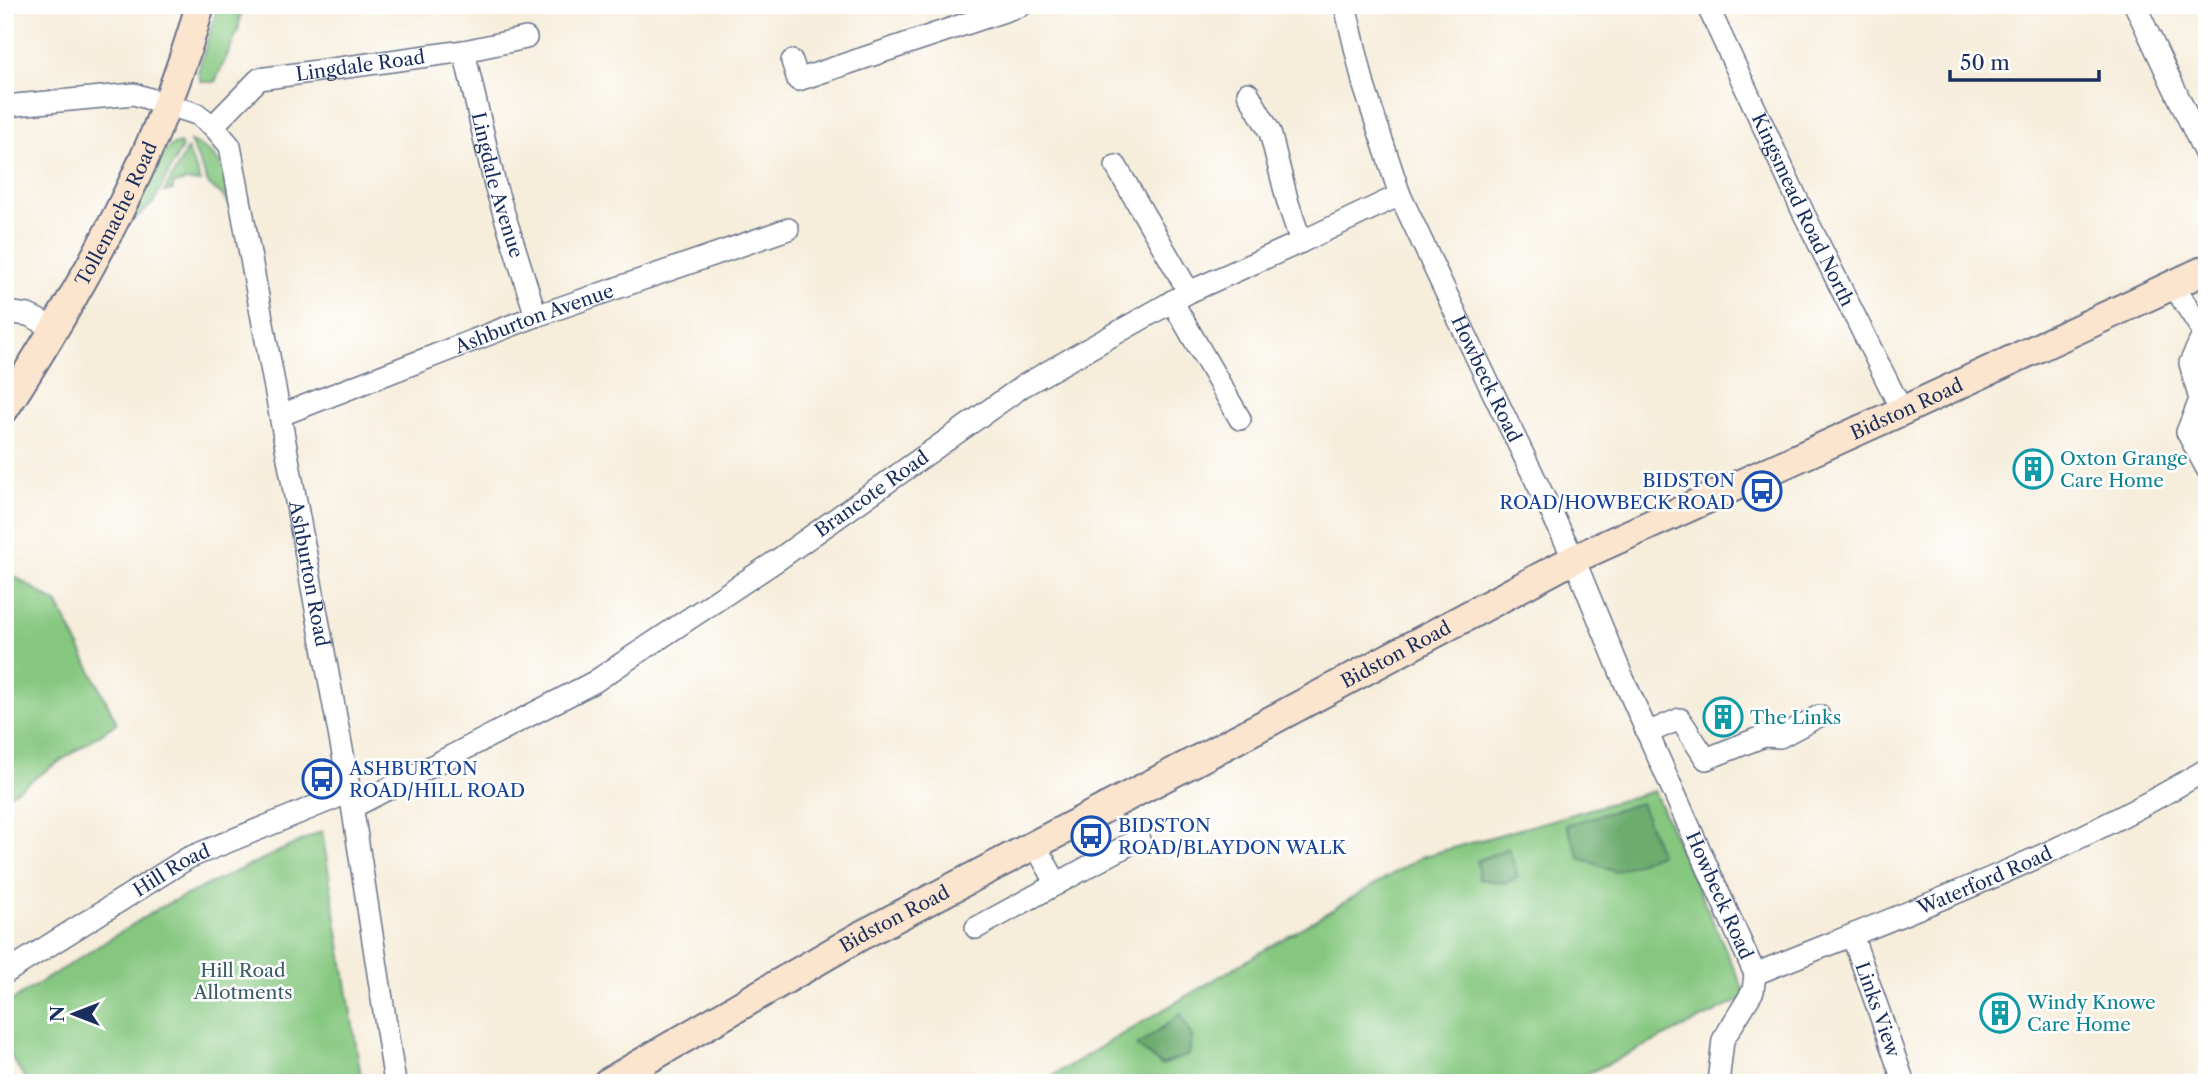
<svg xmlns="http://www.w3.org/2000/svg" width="2212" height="1088" viewBox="0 0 2212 1088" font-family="'Libre Caslon Text',serif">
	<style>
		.green { fill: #85c77f; stroke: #507b6e; stroke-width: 2 }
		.forest { fill: #6cac6e; stroke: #446e66; stroke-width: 2 }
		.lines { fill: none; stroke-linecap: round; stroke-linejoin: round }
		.street-casing { stroke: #687289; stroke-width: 24 }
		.secondary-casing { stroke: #687289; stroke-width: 32 }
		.street { stroke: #fff; stroke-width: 21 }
		.secondary { stroke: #fbe5cf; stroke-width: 28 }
		.labels { text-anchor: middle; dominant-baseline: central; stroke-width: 5; stroke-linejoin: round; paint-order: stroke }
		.street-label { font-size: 19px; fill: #1b2f5e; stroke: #fff }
		.culture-label { font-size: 19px; fill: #0d838f; stroke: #fff; text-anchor: start }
		.transit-label { font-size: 19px; fill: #164399; stroke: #fff; text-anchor: start }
		.park-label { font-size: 19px; fill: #3b5d68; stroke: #fff }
	</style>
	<rect width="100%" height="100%" fill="#fff"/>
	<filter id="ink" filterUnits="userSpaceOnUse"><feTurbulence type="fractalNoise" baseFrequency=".0143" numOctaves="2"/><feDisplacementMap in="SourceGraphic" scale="14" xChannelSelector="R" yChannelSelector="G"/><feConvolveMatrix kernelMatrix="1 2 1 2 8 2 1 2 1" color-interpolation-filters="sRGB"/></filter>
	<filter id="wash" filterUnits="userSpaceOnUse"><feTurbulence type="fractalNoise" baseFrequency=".00686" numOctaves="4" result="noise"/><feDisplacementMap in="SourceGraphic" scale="28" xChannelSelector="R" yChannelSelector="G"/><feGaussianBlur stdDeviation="1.57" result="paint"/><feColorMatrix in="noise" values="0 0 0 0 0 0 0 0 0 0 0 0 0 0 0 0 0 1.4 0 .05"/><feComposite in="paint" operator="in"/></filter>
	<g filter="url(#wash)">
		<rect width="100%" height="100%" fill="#f6edda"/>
		<!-- green -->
		<g class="green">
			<polygon points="218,5 242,5 238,31 215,82 201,82 198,72"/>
			<path d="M190 141C225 155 226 175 232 208L221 194 209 185Z"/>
			<polygon points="180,143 182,147 153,203 131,222 163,153 171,146"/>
			<polygon points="187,149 201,182 186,181 173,184 173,190 164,192"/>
			<polygon points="5,570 58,604 117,723 5,798"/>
			<polygon points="1654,791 1747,997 1568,1083 1040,1083 1421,857"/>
			<polygon points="322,831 362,1083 28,1083 5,1047 5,1005 161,907"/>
		</g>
		<!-- forest -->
		<g class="forest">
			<polygon points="1641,803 1660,854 1615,872 1580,858 1566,825"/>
			<polygon points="1508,848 1518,876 1507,883 1479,879 1477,861"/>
			<polygon points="1181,1014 1192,1037 1189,1055 1161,1065 1137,1046"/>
		</g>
	</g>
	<g filter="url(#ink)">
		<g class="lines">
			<!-- street casing -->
			<g class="street-casing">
				<g id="street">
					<path id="s1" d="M1345 5 1364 86 1400 195 1488 382 1574 559 1622 676 1755 974 1753 991 1723 1040 1718 1083"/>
					<path id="s2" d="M1707 5 1804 214 1902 411"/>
					<polyline points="2135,5 2207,158"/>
					<path id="s3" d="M464 51 495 185 536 316"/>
					<polyline points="792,61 798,80 1022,5"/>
					<polyline points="1248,93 1270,132 1288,203 1301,242"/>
					<path id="s4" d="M5 106 134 94 197 114 213 126 230 146 350 792 395 1083"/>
					<path id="s5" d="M213 126 259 79 464 51 526 38"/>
					<polyline points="1116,166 1189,292"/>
					<polyline points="2173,285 2204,333 2190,363 2200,400 2187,432 2207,469"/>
					<polyline points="1172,301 1240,419"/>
					<polyline points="5,312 28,315 55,328"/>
					<path id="s6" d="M281 415 536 316 788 229"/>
					<polyline points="1647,733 1680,719 1706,759 1764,736 1780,737 1819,716"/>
					<path id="s7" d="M353 807 594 682 779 559 1023 386 1189 292 1301 242 1400 195"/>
					<polyline points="1035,845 1057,884"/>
					<polyline points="976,928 1139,839"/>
					<path id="s8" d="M1852 935 1904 1083"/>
					<path id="s9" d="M5 973 188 858 350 792"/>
					<path id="s10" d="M1755 974C1908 912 2065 855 2207 769"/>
				</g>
			</g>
			<!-- secondary casing -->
			<g class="secondary-casing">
				<g id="secondary">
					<path id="s11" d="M5 408C85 284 161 148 200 5"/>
					<path id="s12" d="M607 1083 862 935 1203 757 1574 559 1902 411 2207 269"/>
				</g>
			</g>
			<!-- street -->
			<use href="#street" class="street"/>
			<!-- secondary -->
			<use href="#secondary" class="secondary"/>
		</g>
	</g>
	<!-- icons -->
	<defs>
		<g id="building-ring" transform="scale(2.0125)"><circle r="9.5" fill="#fff" stroke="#0f9aa8" stroke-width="1.5"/><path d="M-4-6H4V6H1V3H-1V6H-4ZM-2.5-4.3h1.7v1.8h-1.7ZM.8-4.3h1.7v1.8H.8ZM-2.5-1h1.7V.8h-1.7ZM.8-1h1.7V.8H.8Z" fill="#0f9aa8"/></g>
		<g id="bus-ring" transform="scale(2.0125)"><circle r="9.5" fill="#fff" stroke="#1a4fb4" stroke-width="1.5"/><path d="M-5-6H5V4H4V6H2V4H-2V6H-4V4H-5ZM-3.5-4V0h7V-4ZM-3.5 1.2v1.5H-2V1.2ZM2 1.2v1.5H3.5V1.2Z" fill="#1a4fb4"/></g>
	</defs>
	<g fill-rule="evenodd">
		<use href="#building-ring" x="2033" y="469"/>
		<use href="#bus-ring" x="1762" y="491"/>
		<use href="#building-ring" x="1723" y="717"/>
		<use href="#bus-ring" x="322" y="779"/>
		<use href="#bus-ring" x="1091" y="836"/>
		<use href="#building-ring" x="2000" y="1013"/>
	</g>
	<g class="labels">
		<!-- street labels -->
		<g class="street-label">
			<text stroke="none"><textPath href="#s5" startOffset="168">Lingdale Road</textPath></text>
			<text stroke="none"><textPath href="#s3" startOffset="138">Lingdale Avenue</textPath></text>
			<text stroke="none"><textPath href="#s2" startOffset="226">Kingsmead Road North</textPath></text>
			<text stroke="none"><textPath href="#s11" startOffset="224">Tollemache Road</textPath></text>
			<text stroke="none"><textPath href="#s6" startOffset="271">Ashburton Avenue</textPath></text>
			<text stroke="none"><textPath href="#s1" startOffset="401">Howbeck Road</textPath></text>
			<text stroke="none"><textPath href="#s12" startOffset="1465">Bidston Road</textPath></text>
			<text stroke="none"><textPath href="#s7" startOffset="607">Brancote Road</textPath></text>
			<text stroke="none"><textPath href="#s4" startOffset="677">Ashburton Road</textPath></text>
			<text stroke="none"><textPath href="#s12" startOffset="898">Bidston Road</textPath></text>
			<text stroke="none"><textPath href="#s9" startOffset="196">Hill Road</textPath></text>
			<text stroke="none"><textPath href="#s10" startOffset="248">Waterford Road</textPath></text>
			<text stroke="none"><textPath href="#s1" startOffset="968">Howbeck Road</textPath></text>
			<text stroke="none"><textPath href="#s12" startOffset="331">Bidston Road</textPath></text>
			<text stroke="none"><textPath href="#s8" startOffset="79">Links View</textPath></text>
		</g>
		<!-- culture labels -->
		<g class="culture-label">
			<text x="2060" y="458">Oxton Grange<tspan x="2060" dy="22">Care Home</tspan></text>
			<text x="1750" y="717">The Links</text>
			<text x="2027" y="1002">Windy Knowe<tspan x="2027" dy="22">Care Home</tspan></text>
		</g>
		<!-- transit labels -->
		<g class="transit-label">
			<text x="1735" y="480" text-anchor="end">BIDSTON<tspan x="1735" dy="22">ROAD/HOWBECK ROAD</tspan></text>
			<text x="349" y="768">ASHBURTON<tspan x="349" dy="22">ROAD/HILL ROAD</tspan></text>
			<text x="1118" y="825">BIDSTON<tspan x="1118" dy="22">ROAD/BLAYDON WALK</tspan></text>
		</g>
		<!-- park labels -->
		<g class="park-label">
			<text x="243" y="970">Hill Road<tspan x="243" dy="22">Allotments</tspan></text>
		</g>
	</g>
	<!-- margin -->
	<rect width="2212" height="1088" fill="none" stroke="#fff" stroke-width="28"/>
	<!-- north arrow -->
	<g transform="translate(74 1014) rotate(270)" stroke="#ffffff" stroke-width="5" paint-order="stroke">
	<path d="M0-5L12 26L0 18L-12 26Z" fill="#1b2f5e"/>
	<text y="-10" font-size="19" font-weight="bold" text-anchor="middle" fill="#1b2f5e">N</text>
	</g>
	<!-- scale -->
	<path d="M1950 70v10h149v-10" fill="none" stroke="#1b2f5e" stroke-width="3.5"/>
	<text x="1960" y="70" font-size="21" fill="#1b2f5e" stroke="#ffffff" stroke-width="5" paint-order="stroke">50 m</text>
</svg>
